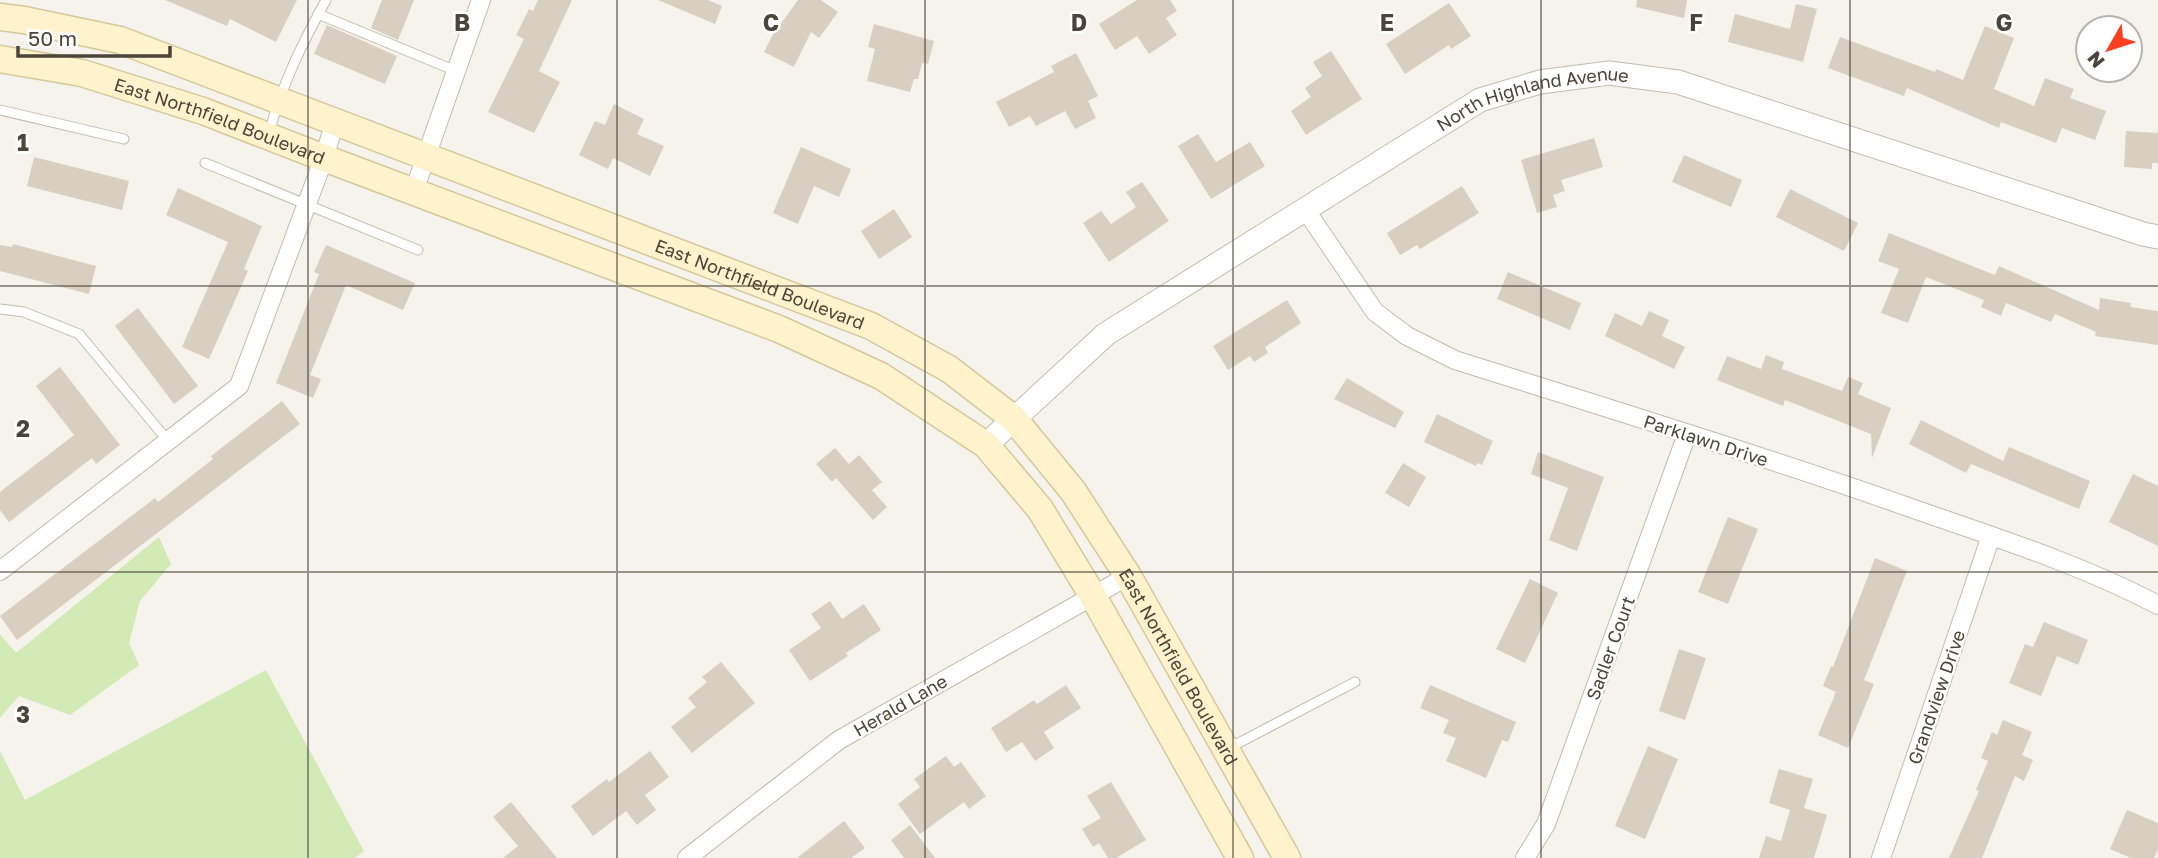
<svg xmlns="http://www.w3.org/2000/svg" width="2158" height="858" viewBox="0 0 2158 858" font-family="'Golos Text',sans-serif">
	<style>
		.green { fill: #d2eab5 }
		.building { fill: #d8cfc1 }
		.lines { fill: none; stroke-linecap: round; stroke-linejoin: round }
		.service-casing { stroke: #c2bbae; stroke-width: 11 }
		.minor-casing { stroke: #c2bbae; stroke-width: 20 }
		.tertiary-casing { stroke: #c2bbae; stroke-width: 25 }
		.secondary-casing { stroke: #d6c79b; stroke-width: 29 }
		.service { stroke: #fff; stroke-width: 9 }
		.minor { stroke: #fff; stroke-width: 18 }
		.tertiary { stroke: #fff; stroke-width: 23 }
		.secondary { stroke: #fff3cd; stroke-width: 26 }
		.grid { fill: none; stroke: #4b4439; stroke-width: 2; stroke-opacity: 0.55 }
		.labels { text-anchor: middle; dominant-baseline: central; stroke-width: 5; stroke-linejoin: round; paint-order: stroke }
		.street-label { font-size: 18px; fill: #4b4439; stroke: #fff }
		.grid-label { font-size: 23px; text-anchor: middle; font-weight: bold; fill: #4b4439; stroke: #fff; stroke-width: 5; stroke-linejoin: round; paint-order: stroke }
	</style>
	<rect width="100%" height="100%" fill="#f6f3ec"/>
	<!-- green -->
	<g class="green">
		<polygon points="159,537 171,564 140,601 129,643 139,665 70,715 19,696 0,718 0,634 16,653"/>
		<polygon points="266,670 364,851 355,858 0,858 0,751 25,800"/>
	</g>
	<!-- building -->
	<g class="building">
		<polygon points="165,0 297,0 276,42 230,19 227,26"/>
		<polygon points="382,0 414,0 398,40 371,28"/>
		<polygon points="538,0 572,0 539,71 560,82 534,133 488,112 524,39 516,35 529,9 533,11"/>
		<polygon points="658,0 708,0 722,6 715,24"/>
		<polygon points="798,0 821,0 838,12 819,38 811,32 794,67 764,52 772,36"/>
		<polygon points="1137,0 1170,0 1177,11 1166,18 1177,35 1149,54 1137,36 1115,50 1099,24"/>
		<polygon points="1637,0 1687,0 1684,18 1636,7"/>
		<polygon points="1449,3 1471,36 1451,49 1449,45 1405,74 1386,44"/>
		<polygon points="1796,4 1817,9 1803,62 1728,42 1735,14 1790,29"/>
		<polygon points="874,24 934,41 928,64 922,63 918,79 914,79 910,92 867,81 875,49 868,47"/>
		<polygon points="327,25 397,56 385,84 314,54"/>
		<polygon points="1985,26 2014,38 1994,89 2034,106 2045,78 2074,89 2070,98 2106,111 2095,140 2062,128 2056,143 2001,122 1999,128 1907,88 1904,96 1828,68 1840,37 1935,72 1936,69 1963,80"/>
		<polygon points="1331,51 1362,99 1306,135 1291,111 1311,97 1305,88 1322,76 1313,62"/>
		<polygon points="1076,53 1098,96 1088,101 1096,118 1075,129 1065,111 1036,126 1030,116 1009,127 996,102 1054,72 1051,66"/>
		<polygon points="614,104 644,119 637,134 664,146 650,176 613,158 608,169 579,155 595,121 605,125"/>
		<polygon points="2126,131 2158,133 2158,163 2152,163 2152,169 2124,167"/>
		<polygon points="1198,134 1216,162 1250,142 1265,166 1211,199 1178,146"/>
		<polygon points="1594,138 1603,167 1561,180 1565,191 1553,195 1557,207 1537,213 1521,160"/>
		<polygon points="801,147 851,169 839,197 814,186 798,224 773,213"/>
		<polygon points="1684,155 1742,180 1731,207 1672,182"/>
		<polygon points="34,157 129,181 122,210 27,186"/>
		<polygon points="1142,182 1169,221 1109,262 1083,223 1101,211 1111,224 1136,207 1126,192"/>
		<polygon points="1462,186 1479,213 1420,249 1417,245 1400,255 1387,233"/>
		<polygon points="178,188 262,226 244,269 248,271 209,359 182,347 228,242 166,215"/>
		<polygon points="1790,189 1858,223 1844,251 1776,217"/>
		<polygon points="894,209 912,237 879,259 861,231"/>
		<polygon points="1889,233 1995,275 1999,266 2099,310 2100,298 2131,303 2130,307 2158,311 2158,345 2095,336 2096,332 2055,314 2051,322 2006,303 2001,316 1981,307 1984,300 1926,277 1908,323 1881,313 1899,269 1878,261"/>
		<polygon points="13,244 96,266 89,294 0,271 0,245 12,247"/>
		<polygon points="326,245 415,283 403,310 346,285 310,375 321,379 313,398 276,383 319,274 314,272"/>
		<polygon points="1508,272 1581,303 1570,330 1497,299"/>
		<polygon points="1287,300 1301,323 1265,347 1268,353 1254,362 1250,356 1228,370 1213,346"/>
		<polygon points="138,308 198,386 174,404 115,326"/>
		<polygon points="1649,311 1669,320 1662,336 1685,347 1674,369 1605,336 1615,313 1642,326"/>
		<polygon points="1766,355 1784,362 1782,369 1842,391 1848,377 1863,383 1858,394 1891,408 1872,458 1871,434 1785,400 1783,406 1717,380 1727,356 1761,369"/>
		<polygon points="60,367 120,445 96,464 92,458 9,522 0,510 0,492 74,435 36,386"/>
		<polygon points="1347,378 1404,412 1395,428 1334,399"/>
		<polygon points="282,401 300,424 17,640 0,616 155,498 158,502 213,459 211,456"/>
		<polygon points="1437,414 1493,441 1482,465 1477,463 1476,466 1424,442"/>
		<polygon points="1921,420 2003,461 2009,447 2090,481 2079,509 1971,464 1966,473 1909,444"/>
		<polygon points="835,448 849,464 859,455 882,482 872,490 887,507 873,520 836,478 832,482 816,464"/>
		<polygon points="1538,452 1604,477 1577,551 1549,540 1568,488 1531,474"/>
		<polygon points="1403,463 1426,477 1409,507 1385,493"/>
		<polygon points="2133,474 2158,486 2158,546 2109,522"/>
		<polygon points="1728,517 1758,529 1728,604 1698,592"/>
		<polygon points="1875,558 1907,571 1864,680 1874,684 1848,748 1818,735 1836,692 1823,686 1831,666 1833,667"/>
		<polygon points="1530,579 1558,593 1525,663 1496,649"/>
		<polygon points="830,601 842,619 864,604 881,630 846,653 848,656 810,681 789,650 821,628 811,614"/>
		<polygon points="2044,622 2088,640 2078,665 2057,656 2041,696 2009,683 2025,644 2033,647"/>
		<polygon points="1679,649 1706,658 1685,720 1659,711"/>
		<polygon points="721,662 755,703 692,753 671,727 696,707 688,698 707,682 702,677"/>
		<polygon points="1066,685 1081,708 1044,732 1054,748 1035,761 1022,742 1006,752 991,728 1034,700 1037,704"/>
		<polygon points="1430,685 1516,722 1508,742 1502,740 1486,778 1446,761 1456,738 1443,733 1449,720 1420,708"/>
		<polygon points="2003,720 2032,732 2022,755 2033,760 2024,781 2015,776 1982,858 1949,858 1979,791 1976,790 1988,761 1981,758 1992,732 1997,735"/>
		<polygon points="1648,746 1678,759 1645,839 1615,826"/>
		<polygon points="650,751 669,777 645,795 656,810 637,825 626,811 593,836 571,806 607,779 609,782"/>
		<polygon points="946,756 954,767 961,762 986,796 969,809 964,802 920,834 898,804 920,787 914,779"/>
		<polygon points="1779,769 1813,779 1804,808 1827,815 1814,858 1759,858 1766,836 1781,841 1790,810 1769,803"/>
		<polygon points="1111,782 1146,840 1116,858 1108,858 1099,843 1093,847 1082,829 1101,818 1087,796"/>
		<polygon points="511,802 557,858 503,858 518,846 493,817"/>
		<polygon points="2127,810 2158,823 2158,849 2154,858 2131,858 2110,849"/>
		<polygon points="844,821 865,848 851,858 797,858"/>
		<polygon points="910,825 935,858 904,858 891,840"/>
	</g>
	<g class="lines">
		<!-- service casing -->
		<g class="service-casing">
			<g id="service">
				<polyline points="318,14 456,71"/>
				<polyline points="0,110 124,139"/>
				<path d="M269 133C283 82 301 46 326 0"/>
				<polyline points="205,163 418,250"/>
				<polyline points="0,309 24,312 79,334 168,441"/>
				<polyline points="1229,748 1355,682"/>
			</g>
		</g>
		<!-- minor casing -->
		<g class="minor-casing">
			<g id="minor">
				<polyline points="414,191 481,0"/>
				<path d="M1305 209 1375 312 1407 336 1455 360C1607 408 1760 455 1911 508 1994 537 2080 564 2158 605"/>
				<polyline points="0,571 239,386 324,158 335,121"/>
				<polyline points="687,858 839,740 1128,576"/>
				<polyline points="1525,858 1546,824 1687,434"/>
				<polyline points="1881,858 1991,536"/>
			</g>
		</g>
		<!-- tertiary casing -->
		<g class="tertiary-casing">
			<g id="tertiary">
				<path id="s1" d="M986 445 1106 334 1480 100 1540 82 1609 73 1678 82 2143 234 2158 237"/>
			</g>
		</g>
		<!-- secondary casing -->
		<g class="secondary-casing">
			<g id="secondary">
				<path id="s2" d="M0 17 24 20 120 40 871 326 949 369 1014 419 1073 491 1128 576 1287 858"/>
				<path id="s3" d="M0 59 82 73 203 111 324 158 779 329 881 376 986 445 1040 509 1093 596 1240 858"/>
			</g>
		</g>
		<!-- service -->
		<use href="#service" class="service"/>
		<!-- minor -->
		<use href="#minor" class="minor"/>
		<!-- tertiary -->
		<use href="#tertiary" class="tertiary"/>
		<!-- secondary -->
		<use href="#secondary" class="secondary"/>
	</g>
	<!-- grid -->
	<path class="grid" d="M308 0V858M617 0V858M925 0V858M1233 0V858M1541 0V858M1850 0V858M0 286H2158M0 572H2158"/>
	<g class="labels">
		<!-- street labels -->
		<g class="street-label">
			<text stroke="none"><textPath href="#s1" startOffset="656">North Highland Avenue</textPath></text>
			<text stroke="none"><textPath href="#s3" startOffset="229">East Northfield Boulevard</textPath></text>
			<text stroke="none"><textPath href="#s2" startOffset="807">East Northfield Boulevard</textPath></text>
			<text transform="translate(1706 440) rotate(18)">Parklawn Drive</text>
			<text transform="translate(1610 648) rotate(-70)">Sadler Court</text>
			<text stroke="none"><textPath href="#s2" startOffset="1395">East Northfield Boulevard</textPath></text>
			<text transform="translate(1936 697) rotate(-71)">Grandview Drive</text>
			<text transform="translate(900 705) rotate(-30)">Herald Lane</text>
		</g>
	</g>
	<g class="grid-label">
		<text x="462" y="31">B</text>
		<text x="771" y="31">C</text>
		<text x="1079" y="31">D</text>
		<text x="1387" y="31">E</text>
		<text x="1696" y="31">F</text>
		<text x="2004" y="31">G</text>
		<text x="23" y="151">1</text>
		<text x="23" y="437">2</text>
		<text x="23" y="723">3</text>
	</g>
	<!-- north arrow -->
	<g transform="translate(2109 49) rotate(231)"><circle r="33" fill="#ffffff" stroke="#b7b4b0" stroke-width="2"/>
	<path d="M0-5L12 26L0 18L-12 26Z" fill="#fc3f1d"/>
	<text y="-10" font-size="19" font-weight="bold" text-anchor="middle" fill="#4b4439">N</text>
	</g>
	<!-- scale -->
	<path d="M18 46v10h152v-10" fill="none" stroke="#4b4439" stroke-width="3.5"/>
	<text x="28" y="46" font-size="21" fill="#4b4439" stroke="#ffffff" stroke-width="5" paint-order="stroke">50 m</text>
</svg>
